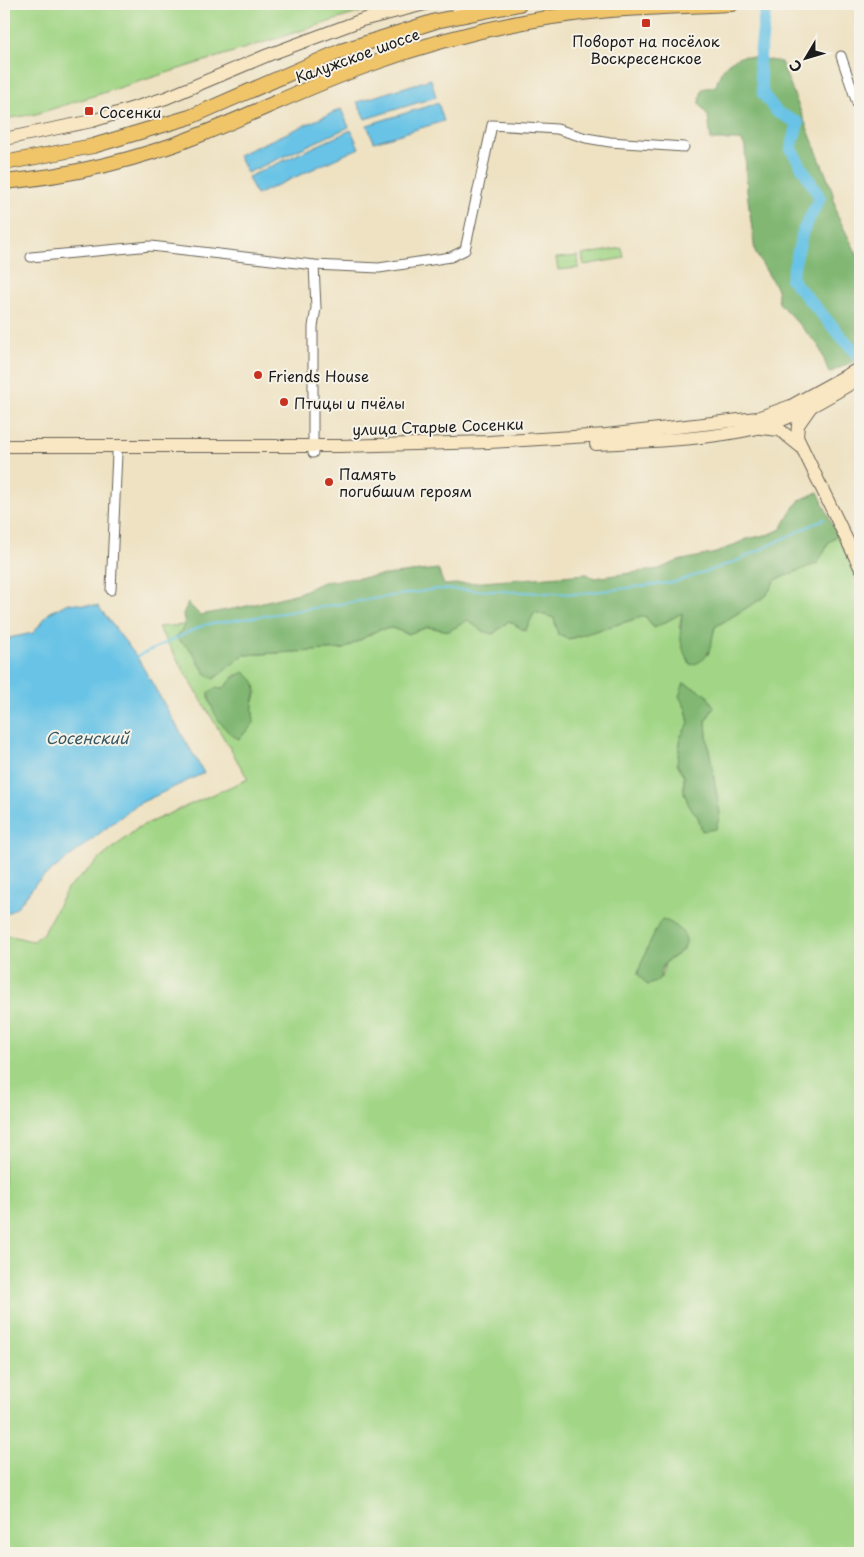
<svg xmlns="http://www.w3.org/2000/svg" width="864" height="1557" viewBox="0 0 864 1557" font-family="'Playpen Sans',sans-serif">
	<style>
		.green { fill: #a2d686; stroke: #5f7951; fill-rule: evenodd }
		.forest { fill: #81b773; stroke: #4e6a48 }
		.water { fill: #68c3e6; stroke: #427081 }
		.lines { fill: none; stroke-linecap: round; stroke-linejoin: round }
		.stream { stroke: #68c3e6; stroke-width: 2 }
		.river { stroke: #68c3e6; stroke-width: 12 }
		.minor-casing { stroke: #666156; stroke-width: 11 }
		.secondary-casing { stroke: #666156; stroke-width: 14 }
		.trunk-casing { stroke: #666156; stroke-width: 16 }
		.minor { stroke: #fff; stroke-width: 9 }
		.secondary { stroke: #f9e7c3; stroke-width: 12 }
		.trunk { stroke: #f0c469; stroke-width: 14 }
		.poi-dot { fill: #c8321e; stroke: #f7f3e8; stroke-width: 2 }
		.labels { text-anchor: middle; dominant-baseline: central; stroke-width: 4; stroke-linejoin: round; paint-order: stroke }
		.poi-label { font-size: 15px; fill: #1c1c1c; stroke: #f7f3e8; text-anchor: start }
		.street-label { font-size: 15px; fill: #1c1c1c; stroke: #f7f3e8 }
		.water-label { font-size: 16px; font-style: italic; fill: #375663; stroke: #f7f3e8 }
	</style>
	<rect width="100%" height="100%" fill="#f7f3e8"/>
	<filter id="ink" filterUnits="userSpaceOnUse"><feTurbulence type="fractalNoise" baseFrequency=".02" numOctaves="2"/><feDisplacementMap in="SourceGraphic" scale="10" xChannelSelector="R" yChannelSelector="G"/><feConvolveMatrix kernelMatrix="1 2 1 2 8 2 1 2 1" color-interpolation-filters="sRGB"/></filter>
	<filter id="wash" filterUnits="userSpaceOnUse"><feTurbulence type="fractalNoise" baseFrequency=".0096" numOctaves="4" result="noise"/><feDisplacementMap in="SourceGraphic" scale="20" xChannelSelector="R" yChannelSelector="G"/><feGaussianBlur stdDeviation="1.12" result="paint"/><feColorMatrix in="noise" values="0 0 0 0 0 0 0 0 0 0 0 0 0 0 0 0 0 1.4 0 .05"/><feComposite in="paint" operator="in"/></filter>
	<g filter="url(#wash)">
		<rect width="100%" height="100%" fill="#eee2c3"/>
		<!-- green -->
		<g class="green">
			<polygon points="4,4 386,4 36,114 4,119"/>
			<polygon points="622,248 624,258 584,265 582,255"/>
			<polygon points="578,256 579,268 558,270 556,258"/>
			<path d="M837 535 860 585V1553H4V936C15 935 23 940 34 941L43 933 67 889 102 857 139 827 248 779 158 627 185 625 176 638 191 650 205 673 232 664 244 655 344 649 378 630 392 628 408 634 428 627 449 631 468 620 482 631 493 634 509 621 535 612 554 618 558 634 569 639 645 616 654 628 682 613 679 628 708 655 715 627 766 596 775 580 796 572 824 553 828 543ZM237 674 257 692 252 707 254 723 243 732 216 688 223 689ZM680 696 714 707 706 720 707 737 720 814 702 831 698 817 689 805 684 792V776L677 764 681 736 689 723 686 709ZM669 922 674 927 683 950 665 963 661 978 646 954 653 939Z"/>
		</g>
		<!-- forest -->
		<g class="forest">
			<path d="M744 56 781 62 832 190 837 215 860 260V358L829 373 819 346 779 303 777 289 755 252 747 191 745 147 741 140H711L708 116 699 103 702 89 716 86C721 69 726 61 744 56Z"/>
			<path d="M818 492 837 535 828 543 818 563 775 580 766 596 715 627C710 645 712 660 691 665 678 644 680 636 682 613L654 628 645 616 569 639 558 635 554 618 535 612 525 631 509 621 493 634 482 631 468 620 449 631 428 627 408 634 392 628 378 630 344 649 244 655 214 679 205 673 191 650 176 638 185 625 183 614 188 603 200 615 243 607 299 593 323 582 438 569 444 585 587 574 594 578 659 569 678 561 716 553 747 539 770 534 781 529 793 508 800 500Z"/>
			<path d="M244 672C261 685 255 688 253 706 252 711 254 717 254 723L239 739C225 734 207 706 209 692L216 688 223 689 232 679Z"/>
			<polygon points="684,683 706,694 714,707 706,720 707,737 720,814 716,829 702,831 698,817 689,806 684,792 684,776 677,764 681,736 689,723 686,709 679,696"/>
			<path d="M662 919C674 923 696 937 681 951 676 956 669 958 665 963 656 974 666 981 647 985L638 974C638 968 658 923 662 919Z"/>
		</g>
		<!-- water -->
		<g class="water">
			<polygon points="431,79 436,97 365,119 357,102"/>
			<polygon points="438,103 444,121 374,142 367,125"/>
			<polygon points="341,109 349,127 247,173 238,155"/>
			<polygon points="351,130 359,148 256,195 248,177"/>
			<polygon points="68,603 98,606 137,657 204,773 136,805 37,882 17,907 4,916 4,639 33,633 49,613"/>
		</g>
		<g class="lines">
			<!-- stream -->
			<polyline class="stream" points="136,657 204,625 437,589 577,594 676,582 737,561 824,519"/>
			<!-- river -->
			<polyline class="river" points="766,4 759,64 763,94 777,112 798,123 791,149 820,198 803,231 791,279 860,358"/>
		</g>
	</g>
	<g filter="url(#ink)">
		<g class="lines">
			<!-- minor casing -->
			<g class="minor-casing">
				<g id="minor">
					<polyline points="841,56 860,112"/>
					<polyline points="31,257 151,246 314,265 379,268 451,257 465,250 492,125 557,129 586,138 610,142 684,147"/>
					<polyline points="313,453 313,327 316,308 314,265"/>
					<polyline points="111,590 117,453"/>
				</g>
			</g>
			<!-- secondary casing -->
			<g class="secondary-casing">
				<g id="secondary">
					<polyline points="458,12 479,4"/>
					<polyline points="4,139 92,121 166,98 268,55 362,20 425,4"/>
					<polyline points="810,408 798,425 797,437 860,567"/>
					<polyline points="761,428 780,430 800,446"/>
					<path d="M596 444C649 441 705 440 757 428 794 419 828 397 860 378"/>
					<polyline points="4,446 340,446 489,442 606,435 757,418 791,406 860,368"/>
				</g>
			</g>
			<!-- trunk casing -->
			<g class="trunk-casing">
				<g id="trunk">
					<polyline points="4,163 93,146 190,117 341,51 436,21 519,4"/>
					<path d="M4 182C70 176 141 159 202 134 260 111 315 83 374 63 449 36 531 17 610 10 651 7 691 6 732 4"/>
				</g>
			</g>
			<!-- minor -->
			<use href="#minor" class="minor"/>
			<!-- secondary -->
			<use href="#secondary" class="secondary"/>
			<!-- trunk -->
			<use href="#trunk" class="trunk"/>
		</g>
	</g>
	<!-- markers -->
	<g class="poi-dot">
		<rect x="641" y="18" width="10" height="10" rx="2.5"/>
		<rect x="84" y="106" width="10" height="10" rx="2.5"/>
		<circle cx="258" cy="375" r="5"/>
		<circle cx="284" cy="402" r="5"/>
		<circle cx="329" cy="482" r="5"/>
	</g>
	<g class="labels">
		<!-- poi labels -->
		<g class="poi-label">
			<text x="646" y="40" text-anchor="middle">Поворот на посёлок<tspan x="646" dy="17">Воскресенское</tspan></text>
			<text x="99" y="111">Сосенки</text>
			<text x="268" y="375">Friends House</text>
			<text x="294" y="402">Птицы и пчёлы</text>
			<text x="339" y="473">Память<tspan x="339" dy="17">погибшим героям</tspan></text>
		</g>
		<!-- street labels -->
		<g class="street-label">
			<text transform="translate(357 55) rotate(-20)">Калужское шоссе</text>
			<text transform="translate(438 426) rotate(-2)">улица Старые Сосенки</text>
		</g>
		<!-- water labels -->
		<g class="water-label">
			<text x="87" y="737">Сосенский</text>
		</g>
	</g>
	<!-- margin -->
	<rect width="864" height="1557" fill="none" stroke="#f7f3e8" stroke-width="20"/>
	<!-- north arrow -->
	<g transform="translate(806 58) rotate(232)" stroke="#f7f3e8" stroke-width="4" paint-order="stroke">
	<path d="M0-4L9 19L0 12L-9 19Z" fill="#1c1c1c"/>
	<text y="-8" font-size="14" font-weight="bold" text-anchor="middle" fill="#1c1c1c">С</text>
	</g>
</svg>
